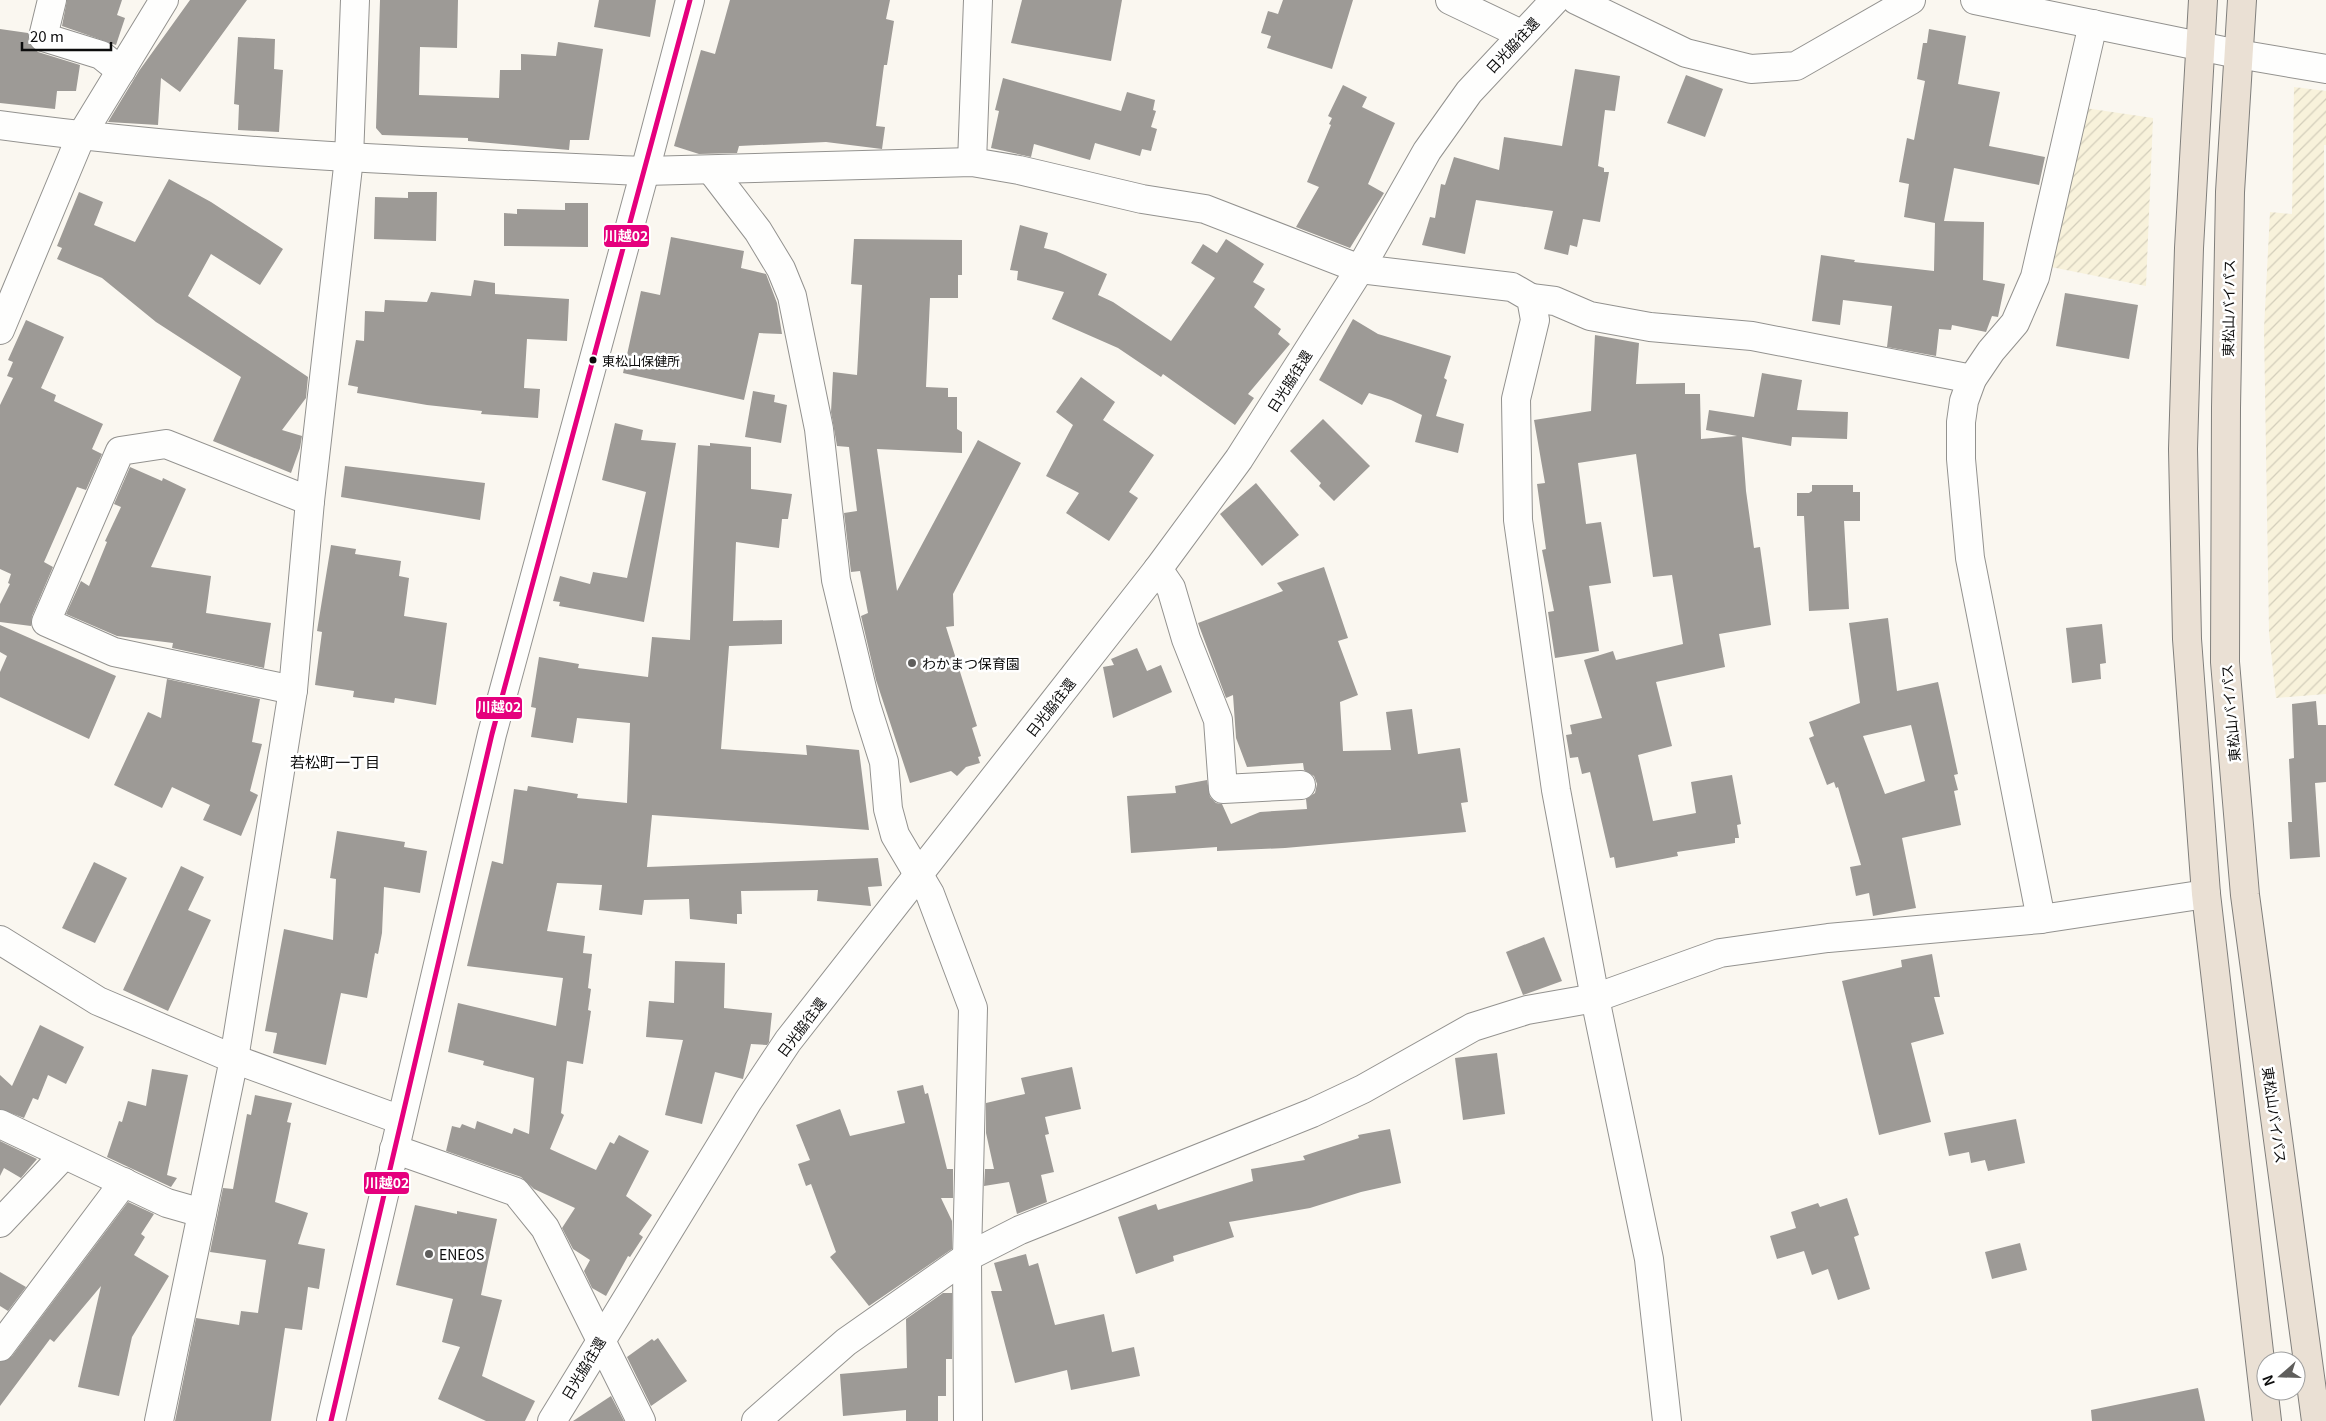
<svg xmlns="http://www.w3.org/2000/svg" width="2326" height="1421" viewBox="0 0 2326 1421" font-family="Georgia,'Noto Sans JP',serif">
	<style>
		.farmland { fill: url(#farmland-furrows) }
		.building { fill: #9d9a96; fill-rule: evenodd }
		.lines { fill: none; stroke-linecap: round; stroke-linejoin: round }
		.minor-casing { stroke: #93928f; stroke-width: 30 }
		.tertiary-casing { stroke: #93928f; stroke-width: 30 }
		.trunk-casing { stroke: #807f7c; stroke-width: 30 }
		.minor { stroke: #fefefd; stroke-width: 28 }
		.tertiary { stroke: #fefefd; stroke-width: 28 }
		.trunk { stroke: #eae0d4; stroke-width: 28 }
		.bus-1-casing { stroke: #fff; stroke-width: 9 }
		.bus-1 { stroke: #e5007d; stroke-width: 5 }
		.bus-dot { fill: #0c0c0c; stroke: #fff; stroke-width: 2 }
		.poi-dot { fill: #5f5e5c; stroke: #fff; stroke-width: 2 }
		.labels { text-anchor: middle; dominant-baseline: central; stroke-width: 5; stroke-linejoin: round; paint-order: stroke }
		.bus-label { font-size: 13px; fill: #0c0c0c; stroke: #fff; text-anchor: start }
		.street-label { font-size: 14px; fill: #0c0c0c; stroke: #fff }
		.poi-label { font-size: 14px; fill: #0c0c0c; stroke: #fff; text-anchor: start }
		.neighbourhood-label { font-size: 15px; fill: #0c0c0c; stroke: #fff }
		.line-badge { stroke: #fff; stroke-width: 2 }
		.badge-label { font-size: 14px; text-anchor: middle; font-weight: bold; fill: #fff }
	</style>
	<defs>
		<pattern id="farmland-furrows" width="10" height="10" patternUnits="userSpaceOnUse" patternTransform="scale(1.25)"><rect width="10" height="10" fill="#f8f2db"/><path d="M-1 1l2-2M0 10L10 0M9 11l2-2" fill="none" stroke="#d3cebb"/></pattern>
	</defs>
	<rect width="100%" height="100%" fill="#faf7f0"/>
	<!-- farmland -->
	<g class="farmland">
		<polygon points="2294,87 2326,91 2326,145 2324,145 2326,694 2276,698 2269,633 2264,329 2270,212 2292,214"/>
		<polygon points="2085,108 2153,118 2146,286 2051,267"/>
	</g>
	<!-- building -->
	<g class="building">
		<polygon points="67,0 122,0 117,15 125,18 116,45 62,26"/>
		<polygon points="190,0 247,0 180,92 161,78 158,125 108,122 139,71"/>
		<polygon points="380,0 458,0 457,48 420,47 419,95 499,98 500,70 521,70 521,54 556,56 558,42 603,49 589,140 570,140 569,150 468,141 468,138 382,135 376,128"/>
		<polygon points="599,0 656,0 650,37 594,27"/>
		<polygon points="730,0 890,0 886,19 894,21 887,65 884,65 876,126 885,127 882,149 826,142 739,146 737,153 699,154 674,146 701,50 715,54"/>
		<polygon points="1022,0 1122,0 1111,61 1011,43"/>
		<polygon points="1283,0 1353,0 1332,69 1267,48 1271,36 1261,33 1268,11 1278,14"/>
		<polygon points="0,29 28,33 28,42 38,52 80,65 76,91 57,91 55,109 0,103"/>
		<polygon points="1929,29 1966,36 1958,84 2000,92 1989,146 2045,157 2039,185 1954,168 1944,221 1984,222 1983,280 2005,284 1998,317 1992,316 1986,332 1952,325 1951,330 1939,329 1936,356 1887,347 1892,306 1843,300 1840,325 1812,321 1821,255 1855,260 1854,262 1934,271 1935,223 1904,217 1909,184 1899,182 1907,138 1914,140 1925,81 1917,79 1923,43 1927,43"/>
		<polygon points="238,37 275,39 274,69 283,70 279,132 238,130 239,105 234,104"/>
		<polygon points="1575,69 1620,76 1615,111 1605,110 1598,166 1604,168 1604,172 1609,172 1600,222 1583,219 1577,247 1570,245 1568,255 1544,249 1553,211 1476,200 1465,254 1422,245 1430,217 1435,218 1441,184 1445,185 1454,157 1499,170 1504,137 1562,146"/>
		<polygon points="1686,75 1723,89 1705,137 1667,123"/>
		<polygon points="1003,78 1121,111 1127,92 1155,100 1153,110 1156,111 1151,127 1157,129 1151,151 1142,149 1140,156 1095,143 1090,160 1034,144 1031,157 991,148 999,111 995,110"/>
		<polygon points="1343,85 1367,97 1362,107 1395,123 1368,184 1384,193 1350,248 1296,227 1319,187 1307,182 1331,125 1329,124 1332,118 1328,116"/>
		<polygon points="169,179 211,202 283,249 260,285 211,254 188,296 308,377 306,398 282,430 302,436 300,448 291,473 213,441 241,377 156,322 102,278 57,259 62,248 57,246 79,192 103,202 94,225 135,242"/>
		<polygon points="408,192 437,192 436,241 374,239 375,197 408,198"/>
		<polygon points="565,203 588,203 588,247 504,246 504,213 517,214 517,209 565,210"/>
		<polygon points="1020,225 1048,233 1044,248 1056,251 1107,274 1098,295 1113,302 1171,341 1215,278 1191,263 1203,244 1217,253 1226,239 1264,264 1253,282 1265,289 1254,307 1281,329 1278,334 1290,344 1248,394 1254,398 1235,425 1163,374 1161,377 1118,348 1052,319 1064,292 1017,280 1018,271 1010,270"/>
		<polygon points="671,237 744,251 741,268 766,274 777,303 782,334 759,333 744,400 623,373 641,291 660,295"/>
		<polygon points="854,239 962,240 962,275 958,275 958,298 930,298 926,387 948,388 948,397 957,397 957,429 962,432 962,453 877,449 897,591 978,440 1021,463 953,594 954,626 946,627 977,726 972,728 981,756 978,757 980,763 966,767 957,776 951,771 910,783 876,680 861,616 868,613 860,571 851,572 844,513 857,511 849,447 837,446 831,412 833,372 857,375 862,285 851,284"/>
		<polygon points="474,280 495,283 495,294 569,299 567,341 527,339 524,388 540,389 538,418 481,414 482,411 427,405 357,393 358,387 348,385 356,340 364,341 365,311 384,312 385,300 427,302 431,292 471,296"/>
		<polygon points="2065,293 2138,305 2129,359 2056,346"/>
		<polygon points="1353,319 1378,334 1451,356 1444,378 1447,380 1436,416 1464,424 1458,453 1415,442 1422,415 1391,400 1369,393 1362,405 1319,380"/>
		<polygon points="26,320 64,337 41,388 56,395 54,401 103,424 92,449 102,454 86,490 77,487 44,562 53,567 32,616 31,626 0,622 0,604 10,584 8,583 11,574 0,569 0,405 13,378 7,376 13,362 8,360"/>
		<polygon points="1595,335 1639,343 1636,384 1685,383 1685,394 1700,394 1701,439 1737,436 1706,430 1709,410 1754,417 1762,373 1802,380 1797,410 1848,412 1847,439 1792,437 1791,446 1742,437 1746,491 1754,548 1760,547 1771,625 1719,634 1725,667 1656,682 1672,746 1638,755 1653,821 1696,813 1691,782 1732,775 1741,824 1737,825 1739,838 1735,838 1735,843 1677,852 1678,856 1616,868 1614,857 1610,858 1590,772 1582,774 1578,757 1570,758 1566,735 1572,734 1570,725 1602,718 1584,660 1613,651 1616,660 1683,644 1672,575 1653,577 1636,454 1578,463 1586,524 1601,522 1611,583 1589,586 1599,651 1555,658 1548,612 1554,611 1542,550 1546,549 1537,484 1545,483 1534,420 1591,411"/>
		<polygon points="1081,377 1115,402 1103,420 1154,455 1129,492 1138,498 1109,541 1066,513 1079,493 1046,476 1073,425 1056,412"/>
		<polygon points="753,391 775,395 774,402 787,405 781,443 745,437"/>
		<polygon points="1323,419 1370,466 1334,501 1319,486 1321,483 1290,451"/>
		<polygon points="615,423 643,430 641,440 676,443 644,622 559,606 560,602 553,601 560,576 590,584 593,572 627,578 646,492 602,480"/>
		<polygon points="710,443 751,447 751,489 792,494 788,519 782,519 779,548 736,542 733,621 782,620 782,644 729,646 721,749 807,755 806,745 859,750 869,830 652,815 647,867 878,858 882,886 868,887 871,906 817,901 818,890 741,891 742,914 737,914 737,924 690,919 689,899 644,900 642,915 599,910 602,885 557,883 547,931 585,936 583,953 592,954 588,988 591,989 588,1010 591,1011 583,1064 567,1061 561,1113 564,1115 550,1149 596,1170 610,1142 614,1144 619,1135 649,1151 626,1196 652,1215 639,1234 643,1237 630,1257 628,1256 606,1296 592,1288 584,1271 590,1260 573,1249 562,1228 575,1208 534,1189 521,1177 446,1151 452,1126 460,1128 462,1124 475,1129 477,1121 512,1134 514,1128 529,1134 534,1078 483,1065 484,1061 448,1052 458,1003 556,1026 563,978 467,966 492,861 503,864 514,789 527,791 528,786 578,794 577,798 627,803 630,723 577,718 573,743 531,737 536,708 531,707 539,657 579,664 578,668 648,677 652,637 690,640 698,445 710,446"/>
		<polygon points="345,466 485,483 480,520 341,497"/>
		<polygon points="130,467 162,481 163,478 186,489 151,567 211,576 206,613 271,623 264,668 172,648 173,643 117,636 66,614 81,581 89,586 107,542 105,541 121,507 114,504"/>
		<polygon points="1256,483 1299,535 1262,566 1220,514"/>
		<polygon points="1812,485 1853,485 1853,492 1860,492 1860,521 1844,521 1849,609 1809,611 1804,516 1797,516 1797,493 1809,493 1812,491"/>
		<polygon points="331,545 356,549 355,554 401,561 399,576 409,578 404,616 447,623 436,705 395,698 394,703 353,697 354,691 315,685 322,632 317,631"/>
		<polygon points="1324,567 1348,638 1338,641 1358,695 1340,702 1343,751 1391,750 1386,712 1412,709 1418,754 1460,748 1468,802 1461,803 1466,832 1285,848 1217,851 1217,847 1131,853 1127,796 1176,793 1175,786 1207,780 1210,797 1216,803 1222,804 1231,824 1260,812 1307,809 1306,799 1315,793 1317,784 1314,776 1304,770 1303,763 1247,767 1236,738 1233,695 1226,698 1198,623 1283,591 1277,583"/>
		<path d="M1888 618 1897 691 1938 682 1958 774 1954 775 1958 790 1954 791 1961 825 1902 838 1916 908 1873 916 1869 893 1856 896 1850 867 1861 865 1838 787 1836 788 1834 782 1827 785 1809 738 1814 736 1809 722 1860 703 1849 623ZM1911 725 1925 781 1885 794 1863 736Z"/>
		<polygon points="2102,624 2106,663 2100,664 2101,679 2072,683 2066,628"/>
		<polygon points="0,625 116,676 89,739 0,697 0,672 7,656 0,652"/>
		<polygon points="1137,648 1147,671 1161,665 1172,692 1113,718 1103,667 1114,665 1111,659"/>
		<polygon points="167,679 260,699 252,742 262,744 250,791 258,795 241,836 203,820 210,805 172,787 162,808 114,785 148,712 161,718"/>
		<polygon points="2316,701 2318,725 2326,725 2326,782 2315,783 2320,857 2290,859 2288,822 2292,822 2289,759 2294,758 2292,704"/>
		<polygon points="337,831 405,842 404,847 427,851 420,893 384,887 382,933 378,954 375,953 367,998 341,993 326,1065 273,1053 277,1033 265,1031 284,929 333,940 336,879 330,878"/>
		<polygon points="94,862 127,878 95,943 62,928"/>
		<polygon points="181,866 204,877 188,910 211,920 168,1011 123,990"/>
		<polygon points="1544,937 1562,981 1523,995 1506,952"/>
		<polygon points="1932,954 1940,997 1934,997 1944,1034 1911,1043 1931,1122 1879,1135 1842,981 1902,967 1901,960"/>
		<polygon points="675,961 725,963 724,1008 772,1013 769,1042 767,1045 751,1044 743,1079 715,1072 702,1124 665,1115 683,1040 646,1037 649,1001 674,1003"/>
		<polygon points="40,1025 84,1047 66,1084 48,1075 38,1100 33,1098 24,1118 0,1109 0,1075 12,1086"/>
		<polygon points="1497,1053 1505,1114 1463,1120 1455,1058"/>
		<polygon points="1072,1067 1081,1109 1045,1117 1049,1134 1045,1135 1054,1172 1041,1175 1047,1202 1017,1214 1009,1182 984,1186 985,1169 994,1169 986,1133 986,1103 1025,1094 1021,1078"/>
		<polygon points="152,1069 188,1075 167,1175 177,1178 171,1187 107,1157 119,1121 122,1122 128,1101 146,1106"/>
		<polygon points="923,1085 925,1094 928,1093 947,1169 953,1169 953,1198 941,1198 952,1221 952,1249 869,1306 830,1257 836,1252 811,1184 806,1186 798,1164 810,1160 796,1125 840,1109 850,1136 905,1123 897,1091"/>
		<polygon points="255,1095 292,1103 287,1122 291,1123 275,1202 308,1213 298,1244 325,1249 319,1289 308,1287 302,1330 285,1328 271,1421 175,1421 196,1318 239,1325 241,1311 258,1313 266,1260 210,1252 223,1188 233,1189 247,1114 251,1115"/>
		<polygon points="2016,1119 2025,1163 1988,1171 1985,1160 1971,1163 1969,1152 1949,1156 1944,1133"/>
		<polygon points="1390,1129 1401,1183 1361,1192 1310,1208 1229,1222 1234,1237 1173,1256 1174,1261 1136,1274 1118,1217 1156,1204 1158,1210 1253,1181 1251,1169 1305,1160 1303,1156 1359,1138 1358,1135"/>
		<polygon points="0,1141 37,1159 21,1178 4,1168 0,1176"/>
		<polygon points="1847,1198 1859,1235 1854,1237 1870,1289 1838,1300 1828,1269 1812,1275 1804,1251 1777,1259 1770,1236 1796,1228 1791,1212 1818,1203 1820,1207"/>
		<polygon points="128,1202 154,1214 141,1234 145,1237 134,1255 169,1276 132,1337 119,1396 78,1387 101,1286 54,1342 50,1339 0,1406 0,1362 12,1356"/>
		<polygon points="415,1205 457,1214 457,1211 497,1219 481,1295 502,1300 482,1376 535,1401 525,1421 486,1421 438,1399 460,1347 442,1342 453,1299 396,1285"/>
		<polygon points="2020,1243 2027,1270 1992,1279 1985,1252"/>
		<polygon points="1026,1254 1029,1266 1038,1263 1055,1325 1104,1314 1112,1352 1134,1347 1140,1376 1071,1390 1067,1370 1015,1383 991,1291 1002,1291 994,1263"/>
		<polygon points="0,1272 26,1287 8,1311 0,1306"/>
		<polygon points="943,1293 952,1293 952,1359 946,1359 946,1396 938,1396 938,1421 906,1421 906,1410 843,1416 840,1374 907,1368 906,1319"/>
		<polygon points="658,1338 687,1381 651,1406 627,1357 652,1339 654,1341"/>
		<polygon points="2198,1388 2205,1421 2092,1421 2091,1410"/>
		<polygon points="611,1396 624,1421 573,1421"/>
	</g>
	<g class="lines">
		<!-- minor casing -->
		<g class="minor-casing">
			<g id="minor">
				<polyline points="52,0 43,37 101,55 121,71"/>
				<polyline points="1450,0 1521,34"/>
				<polyline points="1576,0 1686,53 1751,69 1796,66 1911,0"/>
				<polyline points="1975,0 2238,54 2326,69"/>
				<polyline points="972,162 978,0"/>
				<polyline points="645,171 972,162 1019,170 1142,199 1205,209 1360,269 1512,287 1531,298 1535,320 1516,399 1518,520 1556,790 1595,998 1649,1259 1667,1421"/>
				<polyline points="712,171 758,231 781,269 792,296 819,429 836,580 866,705 884,762 888,809 895,835 930,894 973,1008 967,1257 968,1421"/>
				<polyline points="1531,298 1555,301 1590,316 1650,327 1752,336 1972,379"/>
				<polyline points="0,330 81,136 164,0"/>
				<polyline points="1158,569 1171,588 1186,639 1218,720 1223,789 1301,785"/>
				<polyline points="293,690 114,652 46,622 120,451 166,444 310,501"/>
				<polyline points="2041,919 1970,558 1961,459 1961,422 1964,401 1972,379 1991,351 2015,323 2035,277 2093,24"/>
				<polyline points="0,940 98,1001 234,1059 401,1120"/>
				<polyline points="0,1124 167,1203 202,1213"/>
				<polyline points="394,1149 516,1192 545,1228 641,1421"/>
				<polyline points="0,1223 64,1155"/>
				<polyline points="0,1347 124,1182"/>
				<polyline points="159,1421 234,1059"/>
				<polyline points="756,1421 846,1342 967,1257 1020,1230 1312,1113 1363,1089 1473,1027 1527,1010 1595,998 1720,953 1828,938 2041,919 2206,894"/>
			</g>
		</g>
		<!-- tertiary casing -->
		<g class="tertiary-casing">
			<g id="tertiary">
				<path d="M0 125C214 154 430 162 645 171"/>
				<polyline points="234,1059 293,690 310,501 349,158 355,0"/>
				<polyline points="331,1421 492,734 645,171 690,0"/>
				<polyline points="552,1421 748,1101 788,1041 1158,569 1239,459 1360,269 1427,151 1469,92 1555,0"/>
			</g>
		</g>
		<!-- trunk casing -->
		<g class="trunk-casing">
			<g id="trunk">
				<polyline points="2203,0 2189,248 2183,449 2187,639 2206,894 2267,1421"/>
				<polyline points="2242,0 2230,192 2226,408 2225,662 2245,895 2316,1421"/>
			</g>
		</g>
		<!-- minor -->
		<use href="#minor" class="minor"/>
		<!-- tertiary -->
		<use href="#tertiary" class="tertiary"/>
		<!-- trunk -->
		<use href="#trunk" class="trunk"/>
		<!-- bus-1 casing -->
		<g class="bus-1-casing">
			<polyline id="bus-1" points="331,1421 492,734 690,0"/>
		</g>
		<!-- bus-1 -->
		<use href="#bus-1" class="bus-1"/>
	</g>
	<!-- markers -->
	<circle class="bus-dot" cx="593" cy="360" r="4.5"/>
	<g class="poi-dot">
		<circle cx="912" cy="663" r="5"/>
		<circle cx="429" cy="1254" r="5"/>
	</g>
	<g class="labels">
		<!-- bus labels -->
		<g class="bus-label">
			<text x="602" y="360">東松山保健所</text>
		</g>
		<!-- street labels -->
		<g class="street-label">
			<text transform="translate(1512 45) rotate(-47)">日光脇往還</text>
			<text transform="translate(2228 308) rotate(-89)">東松山バイパス</text>
			<text transform="translate(1289 381) rotate(-58)">日光脇往還</text>
			<text transform="translate(1050 707) rotate(-52)">日光脇往還</text>
			<text transform="translate(2230 713) rotate(-95)">東松山バイパス</text>
			<text transform="translate(801 1027) rotate(-53)">日光脇往還</text>
			<text transform="translate(2275 1115) rotate(82)">東松山バイパス</text>
			<text transform="translate(583 1368) rotate(-59)">日光脇往還</text>
		</g>
		<!-- poi labels -->
		<g class="poi-label">
			<text x="922" y="663">わかまつ保育園</text>
			<text x="439" y="1254">ENEOS</text>
		</g>
		<!-- neighbourhood labels -->
		<g class="neighbourhood-label">
			<text x="335" y="761">若松町一丁目</text>
		</g>
	</g>
	<g class="line-badge">
		<rect x="603" y="224" width="47" height="24" rx="5" fill="#e5007d"/>
		<rect x="475" y="696" width="48" height="24" rx="5" fill="#e5007d"/>
		<rect x="363" y="1171" width="47" height="24" rx="5" fill="#e5007d"/>
	</g>
	<g class="badge-label">
		<text x="626" y="241">川越02</text>
		<text x="499" y="712">川越02</text>
		<text x="387" y="1188">川越02</text>
	</g>
	<!-- north arrow -->
	<g transform="translate(2281 1376) rotate(250)"><circle r="24" fill="#ffffff" stroke="#9e9e9e"/>
	<path d="M0-4L9 19L0 12L-9 19Z" fill="#5f5e5c"/>
	<text y="-8" font-size="14" font-weight="bold" text-anchor="middle" fill="#0c0c0c">N</text>
	</g>
	<!-- scale -->
	<path d="M22 42v8h89v-8" fill="none" stroke="#0c0c0c" stroke-width="2.5"/>
	<text x="30" y="42" font-size="15" fill="#0c0c0c" stroke="#ffffff" stroke-width="4" paint-order="stroke">20 m</text>
</svg>
